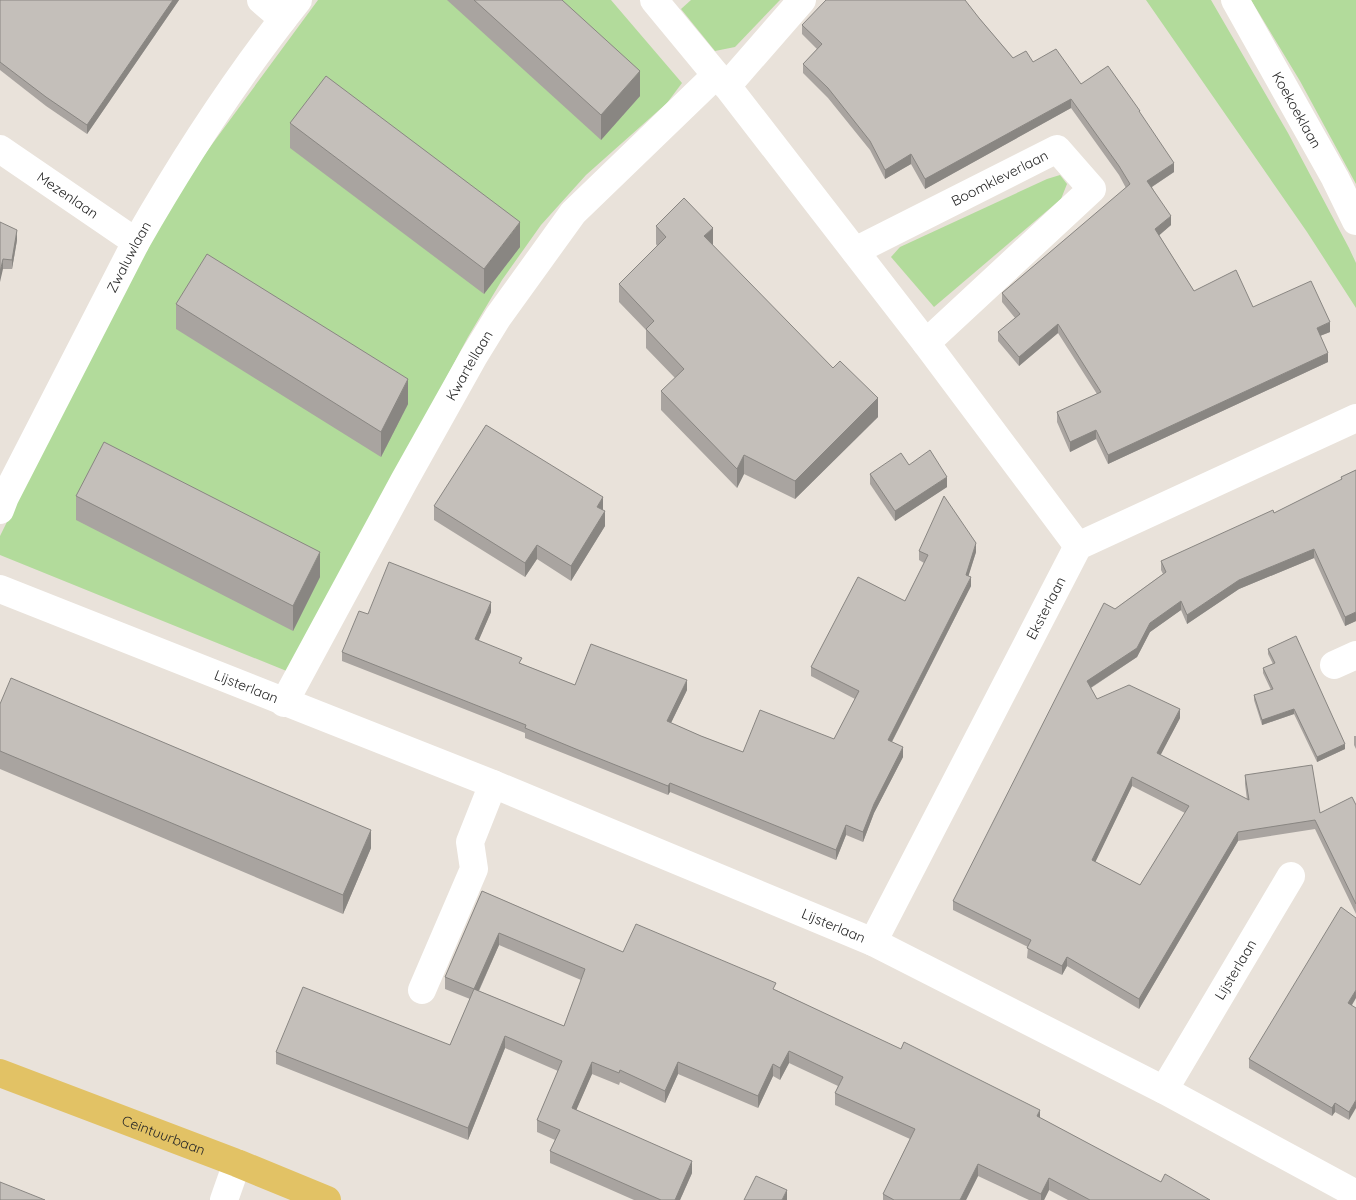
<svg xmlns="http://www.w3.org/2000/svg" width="1356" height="1200" viewBox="0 0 1356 1200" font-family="Quicksand,sans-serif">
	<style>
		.green { fill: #b2db9b }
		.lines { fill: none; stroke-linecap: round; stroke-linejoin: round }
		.minor { stroke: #fff; stroke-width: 28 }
		.major { stroke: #e2c265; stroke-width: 28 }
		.wall { fill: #a9a4a0; fill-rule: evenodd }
		.shaded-wall { fill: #898682 }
		.building { fill: #c4bfba; stroke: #898682; fill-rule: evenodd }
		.labels { text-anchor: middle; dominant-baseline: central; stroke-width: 4; stroke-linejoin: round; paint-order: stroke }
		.street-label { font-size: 14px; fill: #272727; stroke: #fff }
	</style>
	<rect width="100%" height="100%" fill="#e9e2da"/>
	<!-- green -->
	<g class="green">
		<polygon points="318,0 611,0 682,83 667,103 586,175 541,225 502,280 468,337 289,672 0,555 0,536 136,261 185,181"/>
		<polygon points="691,0 780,0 735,47 715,51 681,9"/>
		<polygon points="1146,0 1211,0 1288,133 1349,248 1356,263 1356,308 1307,232"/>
		<polygon points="1251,0 1356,0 1356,184 1300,81"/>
		<polygon points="1060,175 1067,184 1061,199 934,307 891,257 900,247 1047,179"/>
	</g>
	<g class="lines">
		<!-- minor -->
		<g class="minor">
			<polyline points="261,0 283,19"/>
			<polyline points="654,0 716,75 727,86 926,343 1078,546"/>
			<path id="s1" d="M1235 0 1335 178 1356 221"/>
			<polyline points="727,86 802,0"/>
			<path id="s2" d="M0 149 136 242"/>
			<path id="s3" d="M855 251 1057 149 1092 189 926 343"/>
			<path id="s4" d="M0 510 5 497 136 242C184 158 238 75 298 0"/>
			<path id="s5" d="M0 589 493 784 873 942 1164 1090 1356 1194"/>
			<polyline points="1334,665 1356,655"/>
			<path id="s6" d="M284 703 404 481 474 356 498 317 573 213 716 75"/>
			<path id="s7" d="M873 942 1078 546 1356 418"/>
			<polyline points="422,990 474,869 470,842 493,784"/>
			<path id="s8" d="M1164 1090 1291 876"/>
			<polyline points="224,1200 237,1163"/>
		</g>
		<!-- major -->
		<path class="major" id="s9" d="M0 1073 237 1163 327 1200"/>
	</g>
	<!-- wall -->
	<g class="wall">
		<polygon points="0,0 179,0 87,134 46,106 0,70"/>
		<polygon points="447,0 562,0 640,96 601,140"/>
		<polygon points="979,18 1013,58 1033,62 1081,84 1140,113 1174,172 1152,187 1171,225 1159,235 1194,291 1253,307 1330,332 1320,336 1328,362 1108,464 1096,439 1070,452 1057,422 1057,412 1097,394 1058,333 1019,366 998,341 998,332 1015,318 1002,302 1002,293 1126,188 1119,175 1071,108 925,189 911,164 885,179 870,150 828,98 803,73 803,64 817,49 802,34 802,25"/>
		<polygon points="290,123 520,247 484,294 290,148"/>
		<polygon points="0,222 17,240 12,269 3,269"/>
		<polygon points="656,226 713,246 878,417 795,499 744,474 737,488 661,410 661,391 675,378 646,348 646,330 619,302 619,284 657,246 656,244"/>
		<polygon points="176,304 408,404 381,457 176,329"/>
		<polygon points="909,465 947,487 895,521 870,484 870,474"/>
		<path d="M1356 470V621L1345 626 1314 558 1239 589 1187 624 1181 610 1150 632 1137 657 1091 688 1097 699 1180 718 1160 755 1247 800 1245 784V775L1320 813 1356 805V914L1315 829 1238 841 1139 1009 1067 966 1062 975 1027 958 1028 947 953 910V901L1115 609 1163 574 1161 570V561L1274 513 1341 480V477ZM1132 786 1185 813 1140 885 1095 862Z"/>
		<polygon points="76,496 320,577 293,631 76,520"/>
		<polygon points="434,506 603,510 605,526 571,581 537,559 525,577 434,520"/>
		<polygon points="919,551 976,552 968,576 971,586 892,742 903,757 874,813 863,842 846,835 836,860 670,792 668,795 583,761 525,738 525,733 342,661 342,652 368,614 491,612 478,641 522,664 575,685 687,690 671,723 701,736 743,752 834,739 855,699 811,676 811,667 905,601 924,563 919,560"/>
		<polygon points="1268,649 1345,749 1317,762 1294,714 1262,725 1254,700 1254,695 1271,690 1263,673 1263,668 1273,664 1268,654"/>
		<polygon points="0,704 371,848 343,914 0,769"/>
		<polygon points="1354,736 1356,736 1356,749 1354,745"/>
		<path d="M482 891 623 952 776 990 1040 1118 1161 1182 1210 1200H1068L1049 1190 1044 1200H1029L978 1176 966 1200H883V1194L910 1139 835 1105V1093L838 1086 789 1063 780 1080 773 1076 758 1108 678 1074 665 1103 620 1082 619 1085 592 1074 576 1110 692 1173 680 1200H634L550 1163V1151L555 1140 537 1132V1120L558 1071 505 1048 468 1140 276 1064V1052L450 1045 470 999 445 989V977ZM499 945 581 980 564 1026 479 991Z"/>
		<polygon points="1352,1005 1349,1120 1335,1112 1332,1116 1249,1068 1249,1059"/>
	</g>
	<!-- shaded-wall -->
	<g class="shaded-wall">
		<polygon points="173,0 179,0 87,134 87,125"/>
		<polygon points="640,71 640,96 601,140 601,115"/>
		<polygon points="1071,99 1071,108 925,189 925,179"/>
		<polygon points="911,154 911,164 885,179 885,170"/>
		<polygon points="1174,163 1174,172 1147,190 1147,181"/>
		<polygon points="1171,216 1171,225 1155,239 1155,229"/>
		<polygon points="520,222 520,247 484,294 484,269"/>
		<polygon points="713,228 713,246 704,236"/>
		<polygon points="17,230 17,240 12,269 12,260"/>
		<polygon points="3,259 3,269 0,282 0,272"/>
		<polygon points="1330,322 1330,332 1317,337 1317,328"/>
		<polygon points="1058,324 1058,333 1019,366 1019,357"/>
		<polygon points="1328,353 1328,362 1108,464 1108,455"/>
		<polygon points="408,379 408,404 381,457 381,432"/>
		<polygon points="878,398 878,417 795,499 795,481"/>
		<polygon points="1096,430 1096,439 1070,452 1070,442"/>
		<polygon points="744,455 744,474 737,488 737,469"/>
		<polygon points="947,477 947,487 895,521 895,511"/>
		<polygon points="603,497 603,511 597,507"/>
		<polygon points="605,511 605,526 571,581 571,566"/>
		<polygon points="976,543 976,552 966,584 966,575"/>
		<polygon points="537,545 537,559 525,577 525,563"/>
		<polygon points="1314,549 1314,558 1239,589 1187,624 1187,615 1239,580"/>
		<polygon points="320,552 320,577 293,631 293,606"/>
		<polygon points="971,577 971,586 888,749 888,740"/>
		<polygon points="1181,601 1181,610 1150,632 1137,657 1087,690 1087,681 1150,623"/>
		<polygon points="491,602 491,612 475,649 475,639"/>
		<polygon points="1356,612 1356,621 1345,626 1345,617"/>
		<polygon points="687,680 687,690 667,731 667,721"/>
		<polygon points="1180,709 1180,718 1157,762 1157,753"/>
		<polygon points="1294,709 1294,714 1262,725 1262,720"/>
		<polygon points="1345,744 1345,749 1317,762 1317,757"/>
		<polygon points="903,747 903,757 874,813 863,842 863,832 874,804"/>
		<polygon points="1132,777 1132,786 1092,869 1092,860"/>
		<polygon points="670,783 670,792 668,795 668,786"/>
		<polygon points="846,825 846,835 836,860 836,850"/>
		<polygon points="371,830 371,848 343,914 343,895"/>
		<polygon points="1238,832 1238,841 1139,1009 1139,999"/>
		<polygon points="499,933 499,945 474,1001 474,989"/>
		<polygon points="1067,957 1067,966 1062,975 1062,966"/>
		<polygon points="1356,990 1356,998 1348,1012 1348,1003"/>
		<polygon points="505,1036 505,1048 468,1140 468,1128"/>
		<polygon points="789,1051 789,1063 780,1080 780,1068"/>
		<polygon points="592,1062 592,1074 572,1120 572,1108"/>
		<polygon points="678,1062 678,1074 665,1103 665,1091"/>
		<polygon points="773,1064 773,1076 758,1108 758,1096"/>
		<polygon points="1356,1100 1356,1108 1349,1120 1349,1112"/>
		<polygon points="1335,1103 1335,1112 1332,1116 1332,1108"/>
		<polygon points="1040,1110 1040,1122 1037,1116"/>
		<polygon points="692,1161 692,1173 680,1200 675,1200"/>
		<polygon points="978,1164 978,1176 966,1200 960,1200"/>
		<polygon points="1049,1178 1049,1190 1044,1200 1041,1200 1041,1194"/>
		<polygon points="787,1190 787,1200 782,1200"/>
	</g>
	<!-- building -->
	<g class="building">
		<polygon points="0,0 173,0 87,125 46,97 0,62"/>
		<polygon points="474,0 562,0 640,71 601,115"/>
		<polygon points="826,0 965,0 979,18 1013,58 1026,51 1033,62 1056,49 1081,84 1108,66 1140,111 1139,111 1174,163 1147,181 1171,216 1155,229 1194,291 1236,270 1253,307 1311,281 1330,322 1317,328 1328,353 1108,455 1096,430 1070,442 1057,412 1101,392 1058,324 1019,357 998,332 1020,314 1002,293 1130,184 1119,166 1071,99 925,179 911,154 885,170 870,141 828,88 803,64 822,44 802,25"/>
		<polygon points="326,76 520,222 484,269 290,123"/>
		<polygon points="684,198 713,228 704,236 833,368 840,361 878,398 795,481 744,455 737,469 661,391 684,369 646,329 654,321 619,284 666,237 656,226"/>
		<polygon points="0,222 17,230 12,260 3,259 0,272"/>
		<polygon points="207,254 408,379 381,432 176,304"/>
		<polygon points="486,425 603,497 597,507 605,511 571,566 537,545 525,563 434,506"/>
		<polygon points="104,442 320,552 293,606 76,496"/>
		<polygon points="930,450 947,477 895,511 870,474 901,453 909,465"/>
		<path d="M1356 470V612L1345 617 1314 549 1239 580 1187 615 1181 601 1150 623 1137 648 1087 681 1097 699 1129 685 1180 709 1157 753 1249 800 1245 775 1312 765 1320 813 1352 797 1356 805V904L1315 820 1238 832 1139 999 1067 957 1062 966 1027 948 1031 940 953 901 1104 603 1115 609 1166 572 1161 561 1273 510 1274 513 1342 479 1341 477ZM1132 777 1189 806 1140 885 1092 860Z"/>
		<polygon points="944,496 976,543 966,575 971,577 888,740 903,747 874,804 863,832 846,825 836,850 670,783 668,786 583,752 525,728 526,725 342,652 359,611 368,614 389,562 491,602 475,639 522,658 519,663 575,685 591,644 687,680 667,721 701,736 743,752 760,710 834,739 859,691 811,667 858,577 905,601 928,555 919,551"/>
		<polygon points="1296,636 1345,744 1317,757 1294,709 1262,720 1254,695 1273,689 1263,668 1275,663 1268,649"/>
		<polygon points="11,678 371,830 343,895 0,751 0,704"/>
		<path d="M482 891 623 952 636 924 776 983 773 989 901 1049 904 1042 1040 1110 1037 1116 1161 1182 1165 1174 1210 1200H1090L1049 1178 1041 1194 978 1164 960 1200H894L883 1194 915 1129 835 1093 843 1077 789 1051 780 1068 773 1064 758 1096 678 1062 665 1091 620 1070 619 1073 592 1062 572 1108 692 1161 675 1200H661L550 1151 560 1130 537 1120 562 1061 505 1036 468 1128 276 1052 303 987 450 1045 474 989 445 977ZM499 933 585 969 564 1026 474 989Z"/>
		<polygon points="1341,907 1356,918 1356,990 1348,1003 1356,1008 1356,1100 1349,1112 1335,1103 1332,1108 1249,1059"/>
		<polygon points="756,1176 787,1190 782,1200 744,1200"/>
		<polygon points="0,1182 45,1200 0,1200"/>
	</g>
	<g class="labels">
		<!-- street labels -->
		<g class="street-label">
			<text stroke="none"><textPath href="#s1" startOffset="126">Koekoeklaan</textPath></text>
			<text stroke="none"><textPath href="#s3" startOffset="162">Boomkleverlaan</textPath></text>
			<text stroke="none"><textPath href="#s2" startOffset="82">Mezenlaan</textPath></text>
			<text stroke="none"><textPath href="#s4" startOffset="284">Zwaluwlaan</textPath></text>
			<text stroke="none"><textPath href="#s6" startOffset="385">Kwartellaan</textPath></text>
			<text stroke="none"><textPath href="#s7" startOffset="376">Eksterlaan</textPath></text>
			<text stroke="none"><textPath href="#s5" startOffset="265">Lijsterlaan</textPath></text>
			<text stroke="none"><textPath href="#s5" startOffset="899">Lijsterlaan</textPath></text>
			<text stroke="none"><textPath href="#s8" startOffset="140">Lijsterlaan</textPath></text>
			<text stroke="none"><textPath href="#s9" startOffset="175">Ceintuurbaan</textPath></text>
		</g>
	</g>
</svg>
